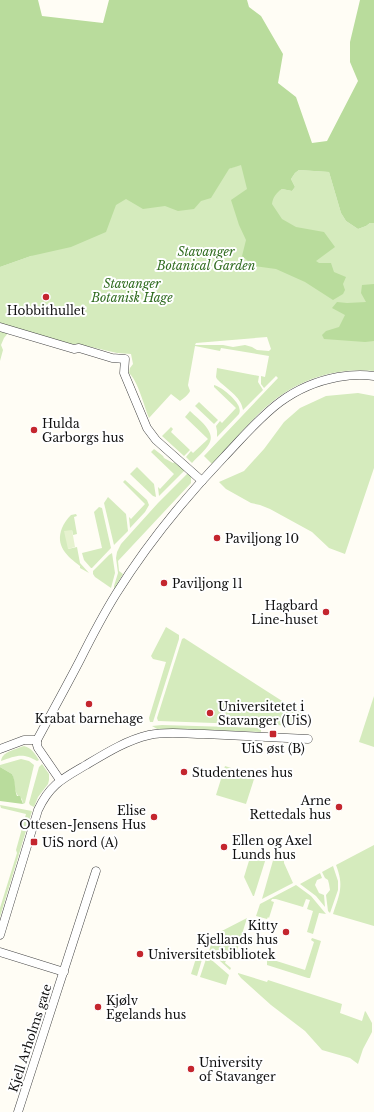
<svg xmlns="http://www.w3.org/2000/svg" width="374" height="1112" viewBox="0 0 374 1112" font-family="'Libre Baskerville',serif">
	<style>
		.green { fill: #d5ebbd; fill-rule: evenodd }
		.forest { fill: #b9dc9c }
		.pitch { fill: #e6f2cf }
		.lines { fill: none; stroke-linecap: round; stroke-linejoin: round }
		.street-casing { stroke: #444; stroke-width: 9 }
		.street { stroke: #fff; stroke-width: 8 }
		.poi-dot { fill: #c4262e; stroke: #fff; stroke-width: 1.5 }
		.labels { text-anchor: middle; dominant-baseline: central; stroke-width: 4; stroke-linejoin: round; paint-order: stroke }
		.park-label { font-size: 12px; font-style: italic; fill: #2f6b1f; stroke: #fff }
		.poi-label { font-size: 12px; fill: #111; stroke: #fff; text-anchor: start }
		.street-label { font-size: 12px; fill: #111; stroke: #fff }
	</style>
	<rect width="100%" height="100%" fill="#fffdf5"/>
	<!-- green -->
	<g class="green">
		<path d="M241 164 277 192 282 189 292 191 295 187 291 179 295 173 299 170 329 172 341 213 346 221 358 229 366 226 370 223H374V371C337 367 300 379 272 402 251 419 231 444 212 464L204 456 278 378 276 376 264 388 261 384V376L265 377 269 356 221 348 220 351 195 346 188 385C188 386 190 390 190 391 189 394 183 399 180 401L171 394 149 418C144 406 138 381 129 373L130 368 133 364 131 354 117 353 78 344H69L8 333 4 338 1 345 3 350 0 361V267L31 256 112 182 229 169ZM267 337 271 349 269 351 257 350 252 347 245 345 233 347 223 345H195L196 343Z"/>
		<path d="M217 368 259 376 258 382 263 390 243 410C241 396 226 389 217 379L216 377Z"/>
		<path d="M214 385C222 387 237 400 239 407 240 411 240 411 239 414L217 437V431L216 426 220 421 222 423 236 408 214 387Z"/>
		<polygon points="358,393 374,396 374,468 345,554 329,548 312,532 270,509 260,505 251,503 226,489 219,482 244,471 264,449 284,422 300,408 326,396"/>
		<polygon points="199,402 218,420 214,424 195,406"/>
		<path d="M190 411C198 419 217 432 209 444 205 451 197 457 192 463L186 457 191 451 193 453 208 439 185 417Z"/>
		<polygon points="171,427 173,429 171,432 190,450 184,456 162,436"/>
		<polygon points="154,449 163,456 164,458 173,463 175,462 185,470 159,496 158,487 160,489 174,474 151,452"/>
		<polygon points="137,467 154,484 156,497 153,496 130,474"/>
		<polygon points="188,473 191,477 191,483 118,561 119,571 123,574 114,589 114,586 118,573 116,558 117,552 121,544 158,503"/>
		<polygon points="125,480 147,500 149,505 145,512 130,528 129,517 131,519 145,504 123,482"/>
		<polygon points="108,497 126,514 128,531 114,545 104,503"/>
		<polygon points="99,507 102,508 111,548 92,568 91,568 84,560 82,553 102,548 94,512"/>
		<path d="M76 514 77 516 74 517 77 534 73 535 72 530 68 549 77 547 80 563 89 573 80 568V566C67 556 55 546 62 528 64 523 67 519 71 515Z"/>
		<polygon points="112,553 115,573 111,588 95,577 93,574 93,571 109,555"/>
		<polygon points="166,627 179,635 179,639 153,722 150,722 149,718 166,662 153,659 151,656"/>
		<polygon points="184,638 304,715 301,726 158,721 157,718 182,639"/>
		<polygon points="374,696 374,747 359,742"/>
		<polygon points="162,725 261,728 261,732 174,729 159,730 152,726"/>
		<path d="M24 746C32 748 35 754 39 760L37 761C23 752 15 756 1 761 2 752 14 750 21 747Z"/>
		<path d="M21 759 29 761 34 765 25 803 23 804 22 799C12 793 16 783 12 774L0 767V765Z"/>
		<polygon points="42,764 49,774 49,780 48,784 38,797 34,807 30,805 29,803 39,767"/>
		<polygon points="225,766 255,776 246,804 216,795"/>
		<polygon points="0,805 32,811 0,917 0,908 17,853 16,850 26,814 1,808"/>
		<path d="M374 845V926L333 914C340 893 344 886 336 865Z"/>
		<polygon points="252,851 267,855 254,896 253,896 244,877"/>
		<polygon points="274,857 284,861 284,863 293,883 262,899"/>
		<polygon points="333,866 338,881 338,890 330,913 328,911 326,895 330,890 329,884 328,880 325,878 322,872"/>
		<polygon points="320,873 322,878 317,880 315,885 319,893 324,895 325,907 316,896 300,884"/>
		<polygon points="296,885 311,896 326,914 319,913 313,934 307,932 313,911 307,909 310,900 306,899 303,907 276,899 272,899 271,901 274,902 269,918 268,917 267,919 256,916 260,904"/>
		<polygon points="247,918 234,960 227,958 225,963 231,968 230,970 209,951 214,935"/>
		<polygon points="312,938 321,941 310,978 308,978 267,965 267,958 305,970 314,942 311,940"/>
		<polygon points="199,949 204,953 197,976 191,974"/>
		<polygon points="207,956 229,975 226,985 200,977"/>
		<polygon points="238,973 267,982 268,980 342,1004 340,1013 362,1021 365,1011 366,1012 372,1023 372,1032 363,1049 358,1064 350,1058 322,1050 305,1031 271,1005 241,978 238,974"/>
	</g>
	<!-- forest -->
	<g class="forest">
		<path d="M0 0H38L42 16 103 23 109 0H247L249 7 261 16 283 54 278 83 296 97 312 143 327 141 358 81 350 62V42L360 0H374V223H370L366 226 358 229 346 221 341 213 329 172 299 170 295 173 291 179 295 187 292 191 282 189C276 193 273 197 272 204L282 219 296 227 324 232 335 247 316 261 319 263H331L334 272 346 277 343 284 345 290 343 294 333 300 305 282 276 269 254 266 242 256 246 240 239 225 231 200 247 189 241 165 229 169 211 198 201 201 194 209 178 211 165 206 143 209 126 199 116 205 106 232 71 247 31 256 0 267Z"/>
		<polygon points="374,284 374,341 365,342 324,339 322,335 326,331 339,327 345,315 332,308 337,302 347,303 366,302 361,293 362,285"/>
		<path d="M0 767 12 774C16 781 14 789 17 796H20L23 804 0 801Z"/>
	</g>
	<!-- pitch -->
	<polygon class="pitch" points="72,530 75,547 68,549 64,531"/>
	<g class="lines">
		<!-- street casing -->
		<g class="street-casing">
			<g id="street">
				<polyline points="0,327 74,349 79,348 112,358 125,359 124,373 142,416 147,428 156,440 202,481"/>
				<polyline points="37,740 37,745 38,748 60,780"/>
				<path d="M0 749 24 740H37C51 714 66 687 80 660 91 638 103 615 116 594 147 544 184 499 224 457 260 419 284 387 338 377 349 375 362 374 374 376"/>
				<path d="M0 935 38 810C50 784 64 778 86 765 106 753 127 740 149 735 167 731 186 734 204 734 239 736 273 737 308 739"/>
				<polyline points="0,952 64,972"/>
				<polyline points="18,1112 96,871"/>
			</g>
		</g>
		<!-- street -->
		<use href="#street" class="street"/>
	</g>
	<!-- markers -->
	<g class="poi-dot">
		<circle cx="46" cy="297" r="4"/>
		<circle cx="34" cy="430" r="4"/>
		<circle cx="217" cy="538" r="4"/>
		<circle cx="164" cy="583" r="4"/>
		<circle cx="326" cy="612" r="4"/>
		<circle cx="89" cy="704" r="4"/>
		<circle cx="210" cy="713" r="4"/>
		<rect x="269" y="730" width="8" height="8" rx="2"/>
		<circle cx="184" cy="772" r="4"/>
		<circle cx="339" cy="807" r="4"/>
		<circle cx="154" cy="817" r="4"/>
		<rect x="30" y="838" width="8" height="8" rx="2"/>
		<circle cx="224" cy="847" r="4"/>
		<circle cx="286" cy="932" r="4"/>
		<circle cx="140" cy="954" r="4"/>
		<circle cx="98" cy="1007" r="4"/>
		<circle cx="191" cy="1069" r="4"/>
	</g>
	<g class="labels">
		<!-- park labels -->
		<g class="park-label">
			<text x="206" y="251">Stavanger<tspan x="206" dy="14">Botanical Garden</tspan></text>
			<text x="132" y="283">Stavanger<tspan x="132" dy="14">Botanisk Hage</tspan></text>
		</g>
		<!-- poi labels -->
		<g class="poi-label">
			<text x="46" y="310" text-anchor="middle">Hobbithullet</text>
			<text x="42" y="423">Hulda<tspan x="42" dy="14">Garborgs hus</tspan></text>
			<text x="225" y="538">Paviljong 10</text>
			<text x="172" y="583">Paviljong 11</text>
			<text x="318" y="605" text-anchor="end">Hagbard<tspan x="318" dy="14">Line-huset</tspan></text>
			<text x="218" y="706">Universitetet i<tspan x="218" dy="14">Stavanger (UiS)</tspan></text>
			<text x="89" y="718" text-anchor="middle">Krabat barnehage</text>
			<text x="273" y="748" text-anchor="middle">UiS øst (B)</text>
			<text x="192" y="772">Studentenes hus</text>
			<text x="331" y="800" text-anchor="end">Arne<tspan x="331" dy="14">Rettedals hus</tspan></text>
			<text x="146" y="810" text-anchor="end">Elise<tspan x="146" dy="14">Ottesen-Jensens Hus</tspan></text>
			<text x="232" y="840">Ellen og Axel<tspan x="232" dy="14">Lunds hus</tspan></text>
			<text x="42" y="842">UiS nord (A)</text>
			<text x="278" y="925" text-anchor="end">Kitty<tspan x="278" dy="14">Kjellands hus</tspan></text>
			<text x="148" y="954">Universitetsbibliotek</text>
			<text x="106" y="1000">Kjølv<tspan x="106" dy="14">Egelands hus</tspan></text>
			<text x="199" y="1062">University<tspan x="199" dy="14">of Stavanger</tspan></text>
		</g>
		<!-- street labels -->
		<g class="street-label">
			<text transform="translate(30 1038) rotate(-72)">Kjell Arholms gate</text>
		</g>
	</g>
</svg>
